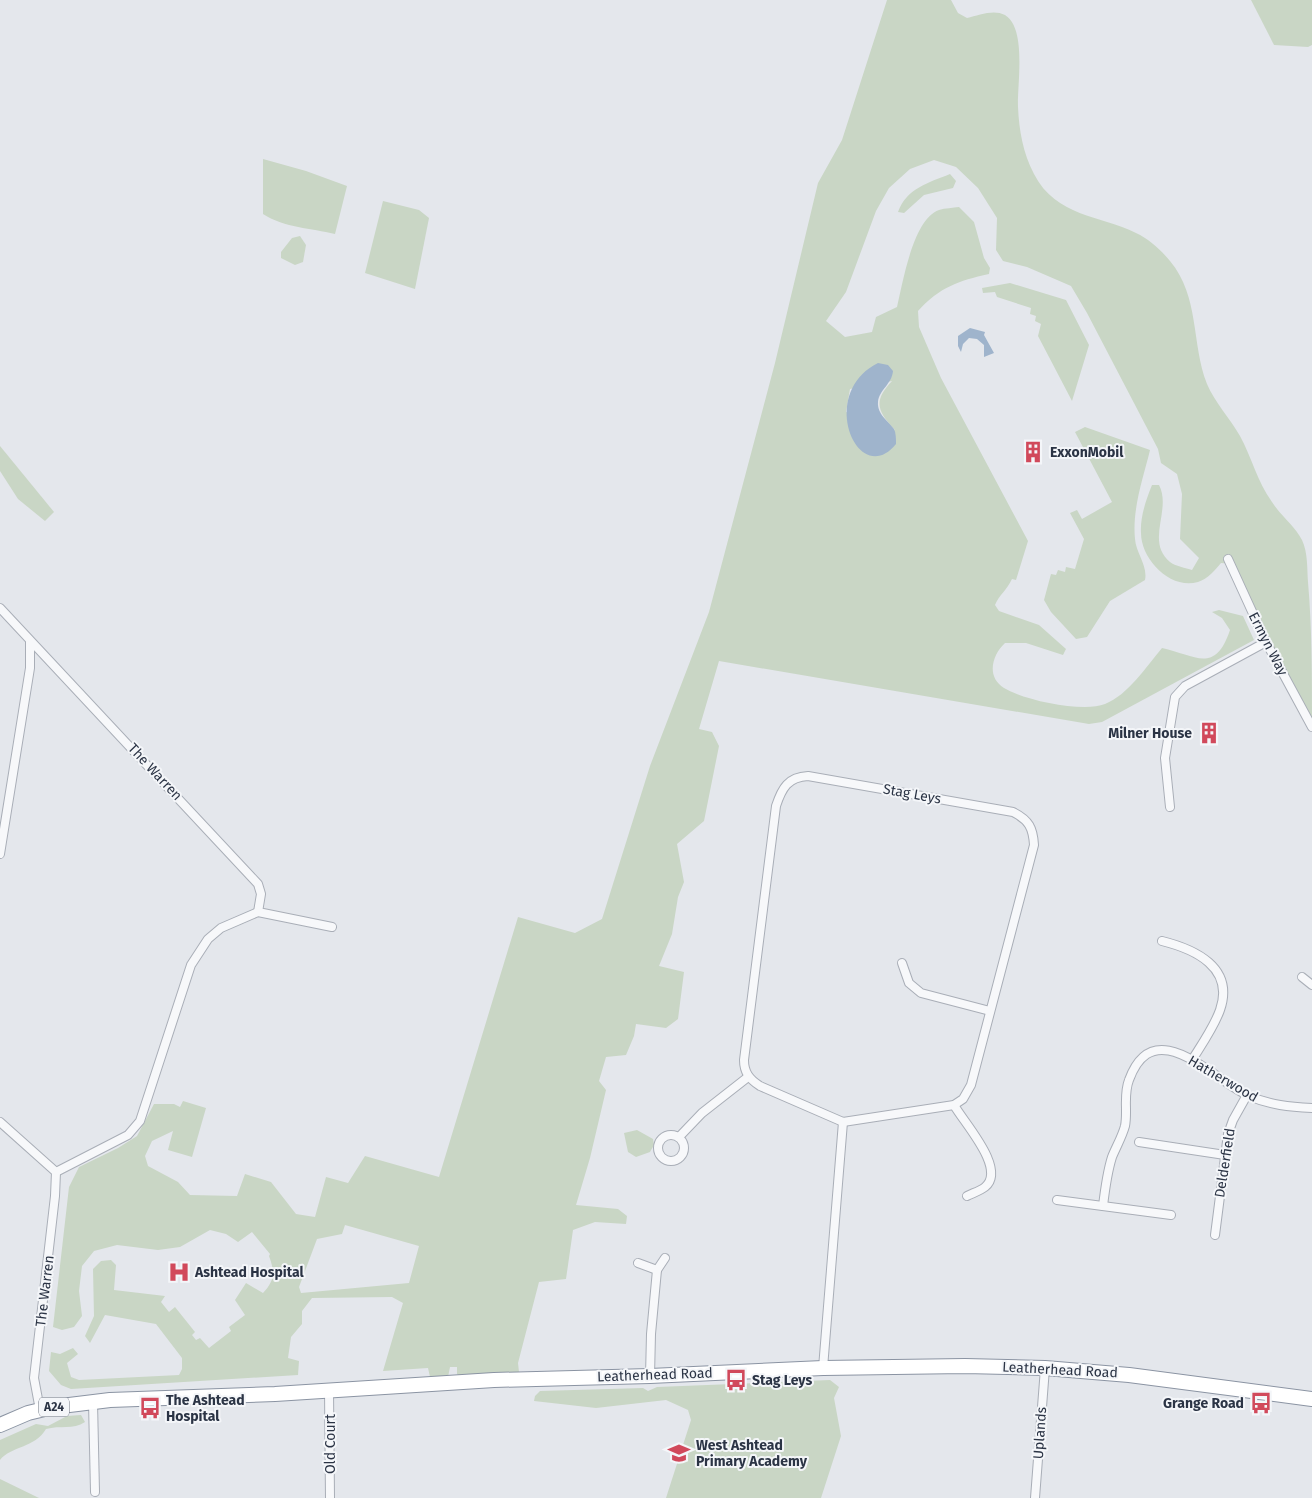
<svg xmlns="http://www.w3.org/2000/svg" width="1312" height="1498" viewBox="0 0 1312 1498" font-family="'Fira Sans',sans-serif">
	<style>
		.green { fill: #c9d6c5; fill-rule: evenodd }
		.water { fill: #9fb4cc }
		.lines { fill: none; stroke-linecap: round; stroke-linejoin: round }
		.street-casing { stroke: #a9aeb7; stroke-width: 10 }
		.highway-casing { stroke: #8b94a3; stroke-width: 16 }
		.street { stroke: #f7f8fa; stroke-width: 8 }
		.highway { stroke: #fff; stroke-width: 14 }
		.labels { text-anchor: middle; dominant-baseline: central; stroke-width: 4; stroke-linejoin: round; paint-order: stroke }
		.shield { fill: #f4f6f9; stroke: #676e7b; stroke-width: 1 }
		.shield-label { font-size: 12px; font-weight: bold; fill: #2b3445 }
		.poi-label { font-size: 14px; font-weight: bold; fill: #2b3445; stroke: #f4f6f9; text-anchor: start }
		.street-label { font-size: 14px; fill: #2b3445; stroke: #f4f6f9 }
	</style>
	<rect width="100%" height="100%" fill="#e4e7ec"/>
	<!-- green -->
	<g class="green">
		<path d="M887 0H951L958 13 967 18C979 15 994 9 1005 15 1027 28 1017 85 1018 107 1019 130 1023 153 1034 174 1056 217 1100 215 1136 233 1149 239 1161 250 1170 261 1200 297 1191 343 1207 384 1215 403 1230 418 1240 436 1252 458 1257 481 1272 502 1280 515 1295 526 1302 540 1308 553 1307 568 1308 582 1312 628 1312 675 1312 721L1265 634 1234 564 1221 563C1215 570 1208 579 1198 582 1170 590 1141 559 1141 533 1140 517 1146 500 1152 485H1159C1172 510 1145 541 1170 562 1175 566 1186 568 1192 570L1199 558 1180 539 1182 494 1177 474 1161 463 1158 449 1087 313 1071 286 1027 267 1003 261 996 250 997 218 978 188 956 167 934 160 910 169 889 188 876 211 846 292 826 321 845 337 872 332 876 317 897 307C903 282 913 219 939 210 945 208 953 208 959 207L974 222 984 258 990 268 989 274C958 281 940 287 918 311L919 327 941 378 1028 541 1016 580 1012 579C1007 590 999 595 995 605L999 611 1039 625 1066 649 1063 655 1026 643H1005C992 655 986 677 1004 688 1024 700 1083 713 1105 704 1128 695 1146 667 1162 648 1195 655 1215 675 1230 630L1222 618 1212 612 1219 610 1243 616 1254 640 1102 722 1089 724 719 661 699 729 712 732 719 746 704 821 677 844 684 882 678 897 672 934 659 966 684 972 678 1019 666 1028 636 1024 634 1036 626 1055 606 1057 599 1081 606 1090 590 1158 576 1205 618 1209 627 1216 626 1224 595 1222 573 1230 566 1279 539 1282 518 1363 519 1372 460 1377 457 1374V1367H450L448 1377H430L428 1368 383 1371 403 1303 392 1297 312 1298 302 1311V1324L291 1337 288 1358 299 1361 298 1375 71 1389 61 1385 49 1371 51 1352 60 1354 73 1348 78 1354 67 1363 71 1377 79 1380 179 1375 182 1369V1358L156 1324 105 1315 90 1343 85 1336 94 1316 93 1269 101 1261 111 1260 116 1265 114 1290 165 1296 161 1302 169 1312 175 1307 195 1332 192 1335 196 1340 200 1338 209 1348 231 1331 229 1327 245 1315 235 1300 246 1283 263 1293C275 1280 275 1272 269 1256L270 1254 252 1232 238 1242 226 1234 210 1230 180 1247 158 1250 117 1245 94 1251 82 1266 79 1291 82 1316 74 1327 62 1330 53 1327 69 1187 79 1167 118 1148 137 1136 154 1104H174L180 1107 183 1101 206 1108 192 1157 168 1150 173 1131 152 1141 145 1156 148 1166 178 1182 190 1195 237 1196 245 1174 271 1182 296 1214 315 1217 326 1177 348 1183 365 1156 439 1177 518 917 575 933 602 919 650 766 709 612 775 363 818 183 842 140ZM892 381C873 401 877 411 895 430L846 412 850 389ZM345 1225 419 1246 409 1283 301 1293 299 1287 317 1239 342 1234Z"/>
		<polygon points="1251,0 1312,0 1312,45 1308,47 1274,45"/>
		<path d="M263 159 306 171 347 186 335 234C311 228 285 228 263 214Z"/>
		<path d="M950 174 956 181 953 188 924 195 904 213 898 212C907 188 928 183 950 174Z"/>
		<polygon points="383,201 419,210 429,218 415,289 365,273"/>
		<polygon points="300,236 306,245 303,262 295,265 281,258 281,252 292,238"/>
		<polygon points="1010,283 1066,300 1089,345 1072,401 1038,336 1041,324 1035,321 1036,316 1030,314 1031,308 997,297 995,292 983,293 982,288"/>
		<path d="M1085 427 1150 450C1143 479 1132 509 1135 539 1136 553 1148 566 1145 580L1110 601 1087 637 1076 639 1051 612 1044 600 1051 574 1056 575 1058 570 1065 572 1066 567 1075 569 1084 539 1070 513 1077 510 1082 519 1112 502 1075 432Z"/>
		<polygon points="0,446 54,512 45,521 18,499 0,471"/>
		<polygon points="637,1130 653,1139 654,1145 650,1152 636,1157 628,1152 624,1133"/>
		<polygon points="830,1380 839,1387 834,1398 841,1436 821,1498 666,1498 691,1420 688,1410 666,1400 596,1408 534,1401 535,1396 540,1391 643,1388 648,1391 657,1387"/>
		<path d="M81 1415 85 1422C73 1430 60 1425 46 1429 35 1448 11 1446 0 1460V1440L36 1424 48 1426 67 1416Z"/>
		<polygon points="0,1479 39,1498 0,1498"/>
	</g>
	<!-- water -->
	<g class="water">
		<polygon points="970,328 985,332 984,335 994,353 984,357 984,345 977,339 969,338 963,344 961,352 958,346 958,336"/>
		<path d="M878 363 888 365 893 371C892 384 879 390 878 402 877 414 888 421 894 429 896 433 896 439 896 444 859 490 816 394 878 363Z"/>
	</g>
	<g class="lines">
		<!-- street casing -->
		<g class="street-casing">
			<g id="street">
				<polyline points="1228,559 1266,642 1312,727"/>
				<polyline points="0,608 258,884 261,894 258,912"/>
				<path d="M808 776 1013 812C1029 820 1033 828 1034 845L971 1085 963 1099 954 1105 843 1122 760 1086C749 1079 744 1072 744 1060L776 806C782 788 788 777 808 776Z"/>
				<polyline points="1170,807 1165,758 1175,697 1185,686 1266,642"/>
				<polyline points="0,854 30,668 30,642"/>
				<path d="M1162 941C1194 949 1235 967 1220 1010 1214 1027 1202 1044 1192 1060"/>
				<polyline points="902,963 909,983 921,993 990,1011"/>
				<polyline points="1302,977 1312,985"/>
				<path d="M954 1105C964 1123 1007 1169 985 1187 980 1191 973 1193 967 1196"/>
				<polyline points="0,1122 56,1172 55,1196 34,1378 40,1410"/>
				<circle cx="671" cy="1148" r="13"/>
				<polyline points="679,1137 702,1113 748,1077"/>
				<polyline points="1139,1142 1225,1155"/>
				<polyline points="56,1172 128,1135 140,1121 191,965 208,939 221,928 258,912 332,927"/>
				<polyline points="1057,1200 1171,1215"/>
				<path d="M1103 1206C1105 1189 1107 1173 1112 1157 1116 1147 1122 1137 1125 1126 1128 1111 1123 1095 1129 1080 1154 1011 1213 1080 1249 1096 1270 1105 1290 1107 1312 1108"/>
				<polyline points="1215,1235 1228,1134 1233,1120 1247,1095"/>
				<polyline points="638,1263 657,1270 665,1258"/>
				<polyline points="823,1368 843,1122"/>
				<polyline points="650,1376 651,1334 657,1270"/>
				<polyline points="329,1390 330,1498"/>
				<polyline points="93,1402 95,1492"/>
				<polyline points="1035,1498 1045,1368"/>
			</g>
		</g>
		<!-- highway casing -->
		<g class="highway-casing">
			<polyline id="highway" points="0,1425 28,1413 53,1407 110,1400 275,1394 494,1380 650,1376 823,1368 965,1366 1045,1368 1129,1375 1312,1399"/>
		</g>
		<!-- street -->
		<use href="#street" class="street"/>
		<!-- highway -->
		<use href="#highway" class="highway"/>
	</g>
	<!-- icons -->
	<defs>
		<g id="building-bare" transform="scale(1.725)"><path d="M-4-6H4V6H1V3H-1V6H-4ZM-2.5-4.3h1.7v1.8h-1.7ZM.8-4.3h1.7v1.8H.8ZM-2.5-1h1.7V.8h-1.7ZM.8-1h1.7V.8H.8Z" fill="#d1495b" stroke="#f4f6f9" stroke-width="2.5" paint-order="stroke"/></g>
		<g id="hospital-bare" transform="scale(1.725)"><path d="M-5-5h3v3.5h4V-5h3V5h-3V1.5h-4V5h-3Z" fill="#d1495b" stroke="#f4f6f9" stroke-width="2.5" paint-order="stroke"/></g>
		<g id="bus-bare" transform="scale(1.725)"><path d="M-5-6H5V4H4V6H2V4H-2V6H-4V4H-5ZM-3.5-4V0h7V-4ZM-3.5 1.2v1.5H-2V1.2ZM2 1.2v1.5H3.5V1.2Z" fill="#d1495b" stroke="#f4f6f9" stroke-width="2.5" paint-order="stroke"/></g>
		<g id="school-bare" transform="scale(1.725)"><path d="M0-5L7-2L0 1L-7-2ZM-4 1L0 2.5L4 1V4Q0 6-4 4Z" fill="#d1495b" stroke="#f4f6f9" stroke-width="2.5" paint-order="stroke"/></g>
	</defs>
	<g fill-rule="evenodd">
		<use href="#building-bare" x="1033" y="452"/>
		<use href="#building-bare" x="1209" y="733"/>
		<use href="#hospital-bare" x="179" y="1272"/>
		<use href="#bus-bare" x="736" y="1380"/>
		<use href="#bus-bare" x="1261" y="1403"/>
		<use href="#bus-bare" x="150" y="1408"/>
		<use href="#school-bare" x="679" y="1453"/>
	</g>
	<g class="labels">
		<!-- shield labels -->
		<rect class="shield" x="39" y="1397.5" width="30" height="19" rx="4"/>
		<g class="shield-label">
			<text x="54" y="1407">A24</text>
		</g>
		<!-- poi labels -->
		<g class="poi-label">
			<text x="1050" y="452">ExxonMobil</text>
			<text x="1192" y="733" text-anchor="end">Milner House</text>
			<text x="195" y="1272">Ashtead Hospital</text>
			<text x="752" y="1380">Stag Leys</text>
			<text x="166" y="1400">The Ashtead<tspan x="166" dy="16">Hospital</tspan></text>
			<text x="1244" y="1403" text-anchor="end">Grange Road</text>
			<text x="696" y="1445">West Ashtead<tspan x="696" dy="16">Primary Academy</tspan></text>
		</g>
		<!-- street labels -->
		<g class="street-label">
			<text transform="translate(1268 644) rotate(63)">Ermyn Way</text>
			<text transform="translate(155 772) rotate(47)">The Warren</text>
			<text transform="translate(912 794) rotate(10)">Stag Leys</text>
			<text transform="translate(1223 1079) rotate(30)">Hatherwood</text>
			<text transform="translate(1225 1163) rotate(-81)">Delderfield</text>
			<text transform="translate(45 1291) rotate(-83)">The Warren</text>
			<text transform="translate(1060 1370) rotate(3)">Leatherhead Road</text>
			<text transform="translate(655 1375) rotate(-2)">Leatherhead Road</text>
			<text transform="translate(1040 1433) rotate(-86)">Uplands</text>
			<text transform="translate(330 1444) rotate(-90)">Old Court</text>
		</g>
	</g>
</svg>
